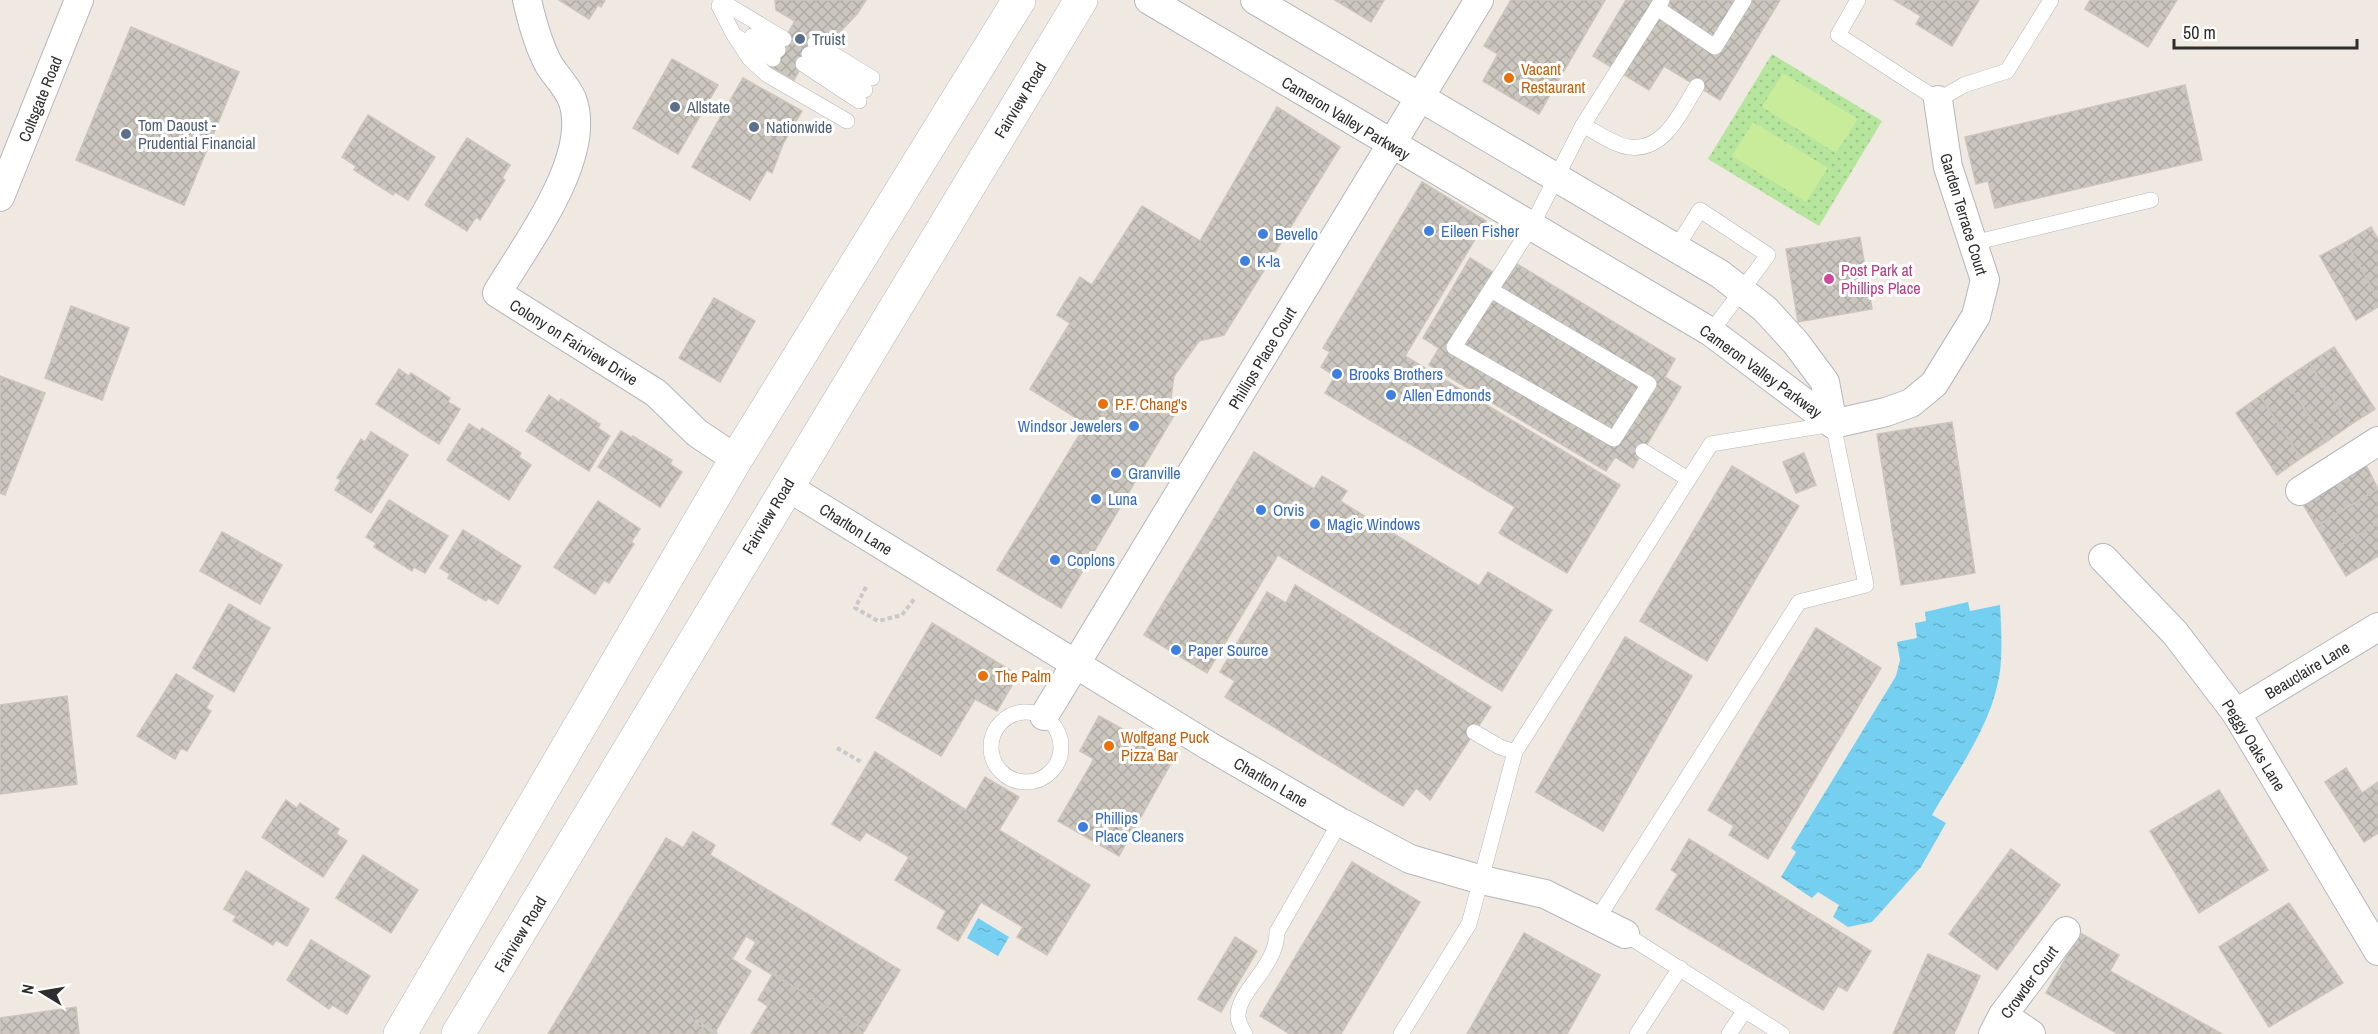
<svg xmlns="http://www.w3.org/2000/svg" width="2378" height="1034" viewBox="0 0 2378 1034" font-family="'Archivo Narrow',sans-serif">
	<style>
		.park { fill: url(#park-dots) }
		.pitch { fill: #c9ec9a }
		.water { fill: url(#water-ripples) }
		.building { fill: url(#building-cross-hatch); stroke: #cbc5ba; stroke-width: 1.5 }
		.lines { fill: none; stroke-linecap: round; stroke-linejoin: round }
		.lane-casing { stroke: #b4b7c1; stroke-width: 16 }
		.street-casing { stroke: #b4b7c1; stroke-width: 30 }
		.secondary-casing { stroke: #b4b7c1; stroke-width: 34 }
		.path { stroke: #c9c9c9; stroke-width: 4; stroke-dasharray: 4.5 3; stroke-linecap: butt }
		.lane { stroke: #fff; stroke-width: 15 }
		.street { stroke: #fff; stroke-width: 28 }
		.secondary { stroke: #fff; stroke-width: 33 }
		.service-dot { fill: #5c6f8a; stroke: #fff; stroke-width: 2 }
		.food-dot { fill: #e8710a; stroke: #fff; stroke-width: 2 }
		.shop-dot { fill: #3f7fe0; stroke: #fff; stroke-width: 2 }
		.hotel-dot { fill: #d1479c; stroke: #fff; stroke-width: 2 }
		.labels { text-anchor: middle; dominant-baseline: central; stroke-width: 6; stroke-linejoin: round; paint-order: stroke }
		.service-label { font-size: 16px; fill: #4e5e75; stroke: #fff; text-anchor: start }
		.food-label { font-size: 16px; fill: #c56008; stroke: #fff; text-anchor: start }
		.street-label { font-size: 16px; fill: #2e2e2e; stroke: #fff }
		.shop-label { font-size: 16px; fill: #366cbe; stroke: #fff; text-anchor: start }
		.hotel-label { font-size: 16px; fill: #b23c85; stroke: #fff; text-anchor: start }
	</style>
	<defs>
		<pattern id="park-dots" width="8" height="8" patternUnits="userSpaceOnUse" patternTransform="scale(1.5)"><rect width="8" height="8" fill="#b6e59e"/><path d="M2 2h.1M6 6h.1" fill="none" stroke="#9dc588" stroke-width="1.8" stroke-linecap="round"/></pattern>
		<pattern id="water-ripples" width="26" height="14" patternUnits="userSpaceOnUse" patternTransform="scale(1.5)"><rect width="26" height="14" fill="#75cff0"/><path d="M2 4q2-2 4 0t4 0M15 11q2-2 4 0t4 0" fill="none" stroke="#66b2ce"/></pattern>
		<pattern id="building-cross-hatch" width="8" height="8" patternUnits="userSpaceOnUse" patternTransform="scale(1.5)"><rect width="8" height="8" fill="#cbc7bf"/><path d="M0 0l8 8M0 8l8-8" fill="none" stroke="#afaba4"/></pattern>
	</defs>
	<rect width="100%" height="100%" fill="#efe9e1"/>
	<!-- park -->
	<polygon class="park" points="1772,54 1882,121 1819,226 1708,159"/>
	<!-- pitch -->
	<g class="pitch">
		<polygon points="1783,73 1858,119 1836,153 1762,107"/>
		<polygon points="1753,122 1828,168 1806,202 1732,156"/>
	</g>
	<!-- water -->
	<g class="water">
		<path d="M1968 602 1970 611 2000 605C2001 623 2002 642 2001 660 1998 717 1959 768 1932 815L1946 823 1921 867 1872 922 1848 927 1833 917 1839 905 1818 892 1812 898 1781 877 1796 852 1791 848 1896 676 1900 660 1897 642 1917 638 1915 623 1926 621 1925 612Z"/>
		<polygon points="978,918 1009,937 998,956 967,938"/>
	</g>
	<!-- building -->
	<g class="building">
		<polygon points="559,0 605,0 601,7 598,5 589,19"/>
		<polygon points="775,0 866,0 857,14 834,38 828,40 819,35 794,80 769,66 795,21 776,10"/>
		<polygon points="1335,0 1384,0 1371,22"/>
		<polygon points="1511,0 1605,0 1539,114 1483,81 1498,54 1484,46"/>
		<polygon points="1626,0 1780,0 1720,100 1664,66 1649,90 1593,56"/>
		<polygon points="1894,0 1979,0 1952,46 1916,24 1921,16"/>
		<polygon points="2090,0 2177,0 2148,47 2085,9"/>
		<polygon points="131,27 239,72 184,205 76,160"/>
		<polygon points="672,59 718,85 678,154 633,128"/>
		<polygon points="743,78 802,111 783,144 772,173 767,170 750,200 692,167"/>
		<polygon points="2185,85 2202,160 1995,208 1988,181 1976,184 1965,137"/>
		<polygon points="1277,107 1340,147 1224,335 1199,341 1174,376 1171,398 1176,412 1061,608 997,570 1086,424 1030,389 1070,323 1057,315 1080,277 1092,285 1142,206 1200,241"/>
		<polygon points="368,115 435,157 408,200 395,192 393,195 354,170 356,166 342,157"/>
		<polygon points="467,138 510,165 502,178 505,180 480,220 476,217 467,231 425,205"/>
		<polygon points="1422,182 1486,221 1405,356 1620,485 1567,573 1499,533 1515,507 1325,393 1335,376 1321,367 1330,352 1323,348"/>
		<polygon points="2371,227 2378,239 2378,299 2346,242"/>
		<polygon points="1860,237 1872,309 1798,322 1786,249"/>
		<polygon points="2346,242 2378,299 2378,307 2356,320 2320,256"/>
		<polygon points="1470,258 1507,281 1517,264 1675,359 1665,377 1681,387 1633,468 1615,457 1606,471 1429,365 1439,348 1423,338"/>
		<polygon points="714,298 755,321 720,382 679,358"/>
		<polygon points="71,306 129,328 102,400 45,378"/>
		<polygon points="2334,347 2375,409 2350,425 2309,363"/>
		<polygon points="2309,363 2350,425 2326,442 2285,379"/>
		<polygon points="399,369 409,376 411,373 450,398 448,402 460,409 439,444 376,404"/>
		<polygon points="0,376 45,393 5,495 0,493"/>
		<polygon points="2285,379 2326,442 2301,458 2260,396"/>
		<polygon points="549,395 559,402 561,399 600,424 598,428 610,436 589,471 526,431"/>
		<polygon points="2260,396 2301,458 2277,475 2236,413"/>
		<polygon points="1952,422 1975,573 1901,585 1877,434"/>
		<polygon points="469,424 480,431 482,428 521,453 519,457 531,465 509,500 447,460"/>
		<polygon points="621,431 632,438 633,436 672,460 670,464 682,472 660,507 598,467"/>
		<polygon points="371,432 408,455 371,513 335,490 341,480 337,478 361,439 365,442"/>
		<polygon points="1254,452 1314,489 1322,476 1347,491 1340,501 1479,586 1488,572 1552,610 1502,691 1278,555 1207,673 1144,635"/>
		<polygon points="1804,453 1816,485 1796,493 1783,462"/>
		<polygon points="2365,463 2378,489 2316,526 2301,501"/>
		<polygon points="1732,466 1799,506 1707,661 1640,621"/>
		<polygon points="2378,489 2378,523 2331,551 2316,526"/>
		<polygon points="389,500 448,536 425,573 414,567 412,571 374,547 376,543 366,537"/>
		<polygon points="598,501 640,529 631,542 634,544 609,583 604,580 595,594 554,567"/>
		<polygon points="2378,523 2378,556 2346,576 2331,551"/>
		<polygon points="463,530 521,566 498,604 488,598 486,601 448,578 450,574 440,568"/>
		<polygon points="222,532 282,565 260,604 200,571"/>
		<polygon points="1295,585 1491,707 1430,800 1416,788 1403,806 1225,697 1235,681 1220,672 1267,592 1286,603"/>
		<polygon points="229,604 270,628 234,692 193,668"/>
		<polygon points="932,623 1018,675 997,711 975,699 941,756 876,718"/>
		<polygon points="1816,628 1881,668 1768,859 1729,835 1734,826 1708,810"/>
		<polygon points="1625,637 1692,676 1603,831 1536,792"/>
		<polygon points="176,674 213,696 206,708 211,711 187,751 181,748 175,759 137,736"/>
		<polygon points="67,696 77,784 0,794 0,705"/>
		<polygon points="1099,716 1174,758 1119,856 1058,821 1094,759 1080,751"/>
		<polygon points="875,752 966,810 985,777 1019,797 999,830 1090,885 1047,955 1017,937 1023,927 981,902 958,941 937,928 946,911 895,880 909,857 866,832 860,841 832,824"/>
		<polygon points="2346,768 2362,793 2378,782 2378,833 2364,842 2325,782"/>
		<polygon points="2219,790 2268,870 2199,913 2150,831"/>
		<polygon points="286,800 297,808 300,803 339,829 336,834 347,841 323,877 262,837"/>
		<polygon points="693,832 715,845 710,855 900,970 865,1030 746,959 756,942 746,936 732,959 751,971 714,1034 548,1034 666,838 683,848"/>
		<polygon points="1689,839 1871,951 1847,991 1838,986 1823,1010 1656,909 1678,874 1671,870"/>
		<polygon points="2011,849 2060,885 1997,970 1949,934"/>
		<polygon points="363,855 418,890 391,933 336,898"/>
		<polygon points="1352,862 1420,902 1341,1034 1290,1034 1260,1016"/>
		<polygon points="246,871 309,909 287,946 276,940 273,945 233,921 236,916 224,909"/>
		<polygon points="2289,903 2343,983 2269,1027 2219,947"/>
		<polygon points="1524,933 1600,975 1567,1034 1467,1034"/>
		<polygon points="2080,933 2119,955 2110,971 2222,1034 2118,1034 2046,993"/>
		<polygon points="1235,937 1257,951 1221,1012 1198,999"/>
		<polygon points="311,940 370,976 347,1014 332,1005 329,1009 287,980"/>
		<polygon points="1928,954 1980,976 1954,1034 1893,1034"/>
		<polygon points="773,974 865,1030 862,1034 751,1034 768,1006 758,1000"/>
		<polygon points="76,1007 79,1034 0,1034 0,1018"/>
	</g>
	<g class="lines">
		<!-- lane casing -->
		<g class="lane-casing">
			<g id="lane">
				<polyline points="1858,0 1838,35 1938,100 1964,85 2007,71 2051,0"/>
				<polyline points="721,1 784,39"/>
				<polyline points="719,6 734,35 773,59"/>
				<polyline points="1657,8 1715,47 1744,0"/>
				<polyline points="734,35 749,58 766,74 847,121"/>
				<polyline points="752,36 778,50"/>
				<polyline points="815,43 872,78"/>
				<polyline points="809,54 865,90"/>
				<polyline points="803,64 859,101"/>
				<path d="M1583 125C1596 132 1614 145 1629 147 1665 152 1681 111 1697 86"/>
				<polyline points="1973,243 2151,200"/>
				<polyline points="1676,248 1700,210 1768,255 1711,332"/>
				<polyline points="1491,290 1649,384 1614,439 1454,347 1531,227 1583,125 1662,0"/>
				<polyline points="1643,451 1688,479"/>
				<circle cx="1026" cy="747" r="35"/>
				<polyline points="1474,732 1500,747 1515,752"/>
				<polyline points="1625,934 1782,1034"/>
				<path d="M1245 1034C1242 1029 1238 1022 1238 1016 1238 990 1277 967 1277 932L1340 822"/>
				<polyline points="1401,1034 1469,924 1515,752 1711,444 1833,424 1866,585 1799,602 1598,918"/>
				<polyline points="1637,1034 1680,968"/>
				<polyline points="1729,1034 1745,1010"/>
			</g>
		</g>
		<!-- street casing -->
		<g class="street-casing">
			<g id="street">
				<path d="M527 0C532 22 538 45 549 65 556 76 567 87 572 99 594 156 525 245 497 293L656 393 697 433 736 459"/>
				<polyline points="1149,0 1711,332 1833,424 1825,382 1796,343 1765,309 1720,274 1255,0"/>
				<polyline points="0,197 79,0"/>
				<polyline points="1833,424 1886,412 1911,403 1934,384 1976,316 1985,280 1948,167 1938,100"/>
				<polyline points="786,486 1209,746 1340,822 1410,859 1482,880 1545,894 1625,934"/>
				<polyline points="2300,491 2378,441"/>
				<polyline points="2103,558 2175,633 2236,713 2378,951"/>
				<polyline points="2236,713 2378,627"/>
				<polyline points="1044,716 1479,0"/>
				<polyline points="2003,1015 2031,1034"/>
				<polyline points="1993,1034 2003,1015 2066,931"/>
			</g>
		</g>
		<!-- secondary casing -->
		<g class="secondary-casing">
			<g id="secondary">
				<polyline points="400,1034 736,459 1019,0"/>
				<polyline points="458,1034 1081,0"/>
			</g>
		</g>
		<!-- path -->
		<g class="path">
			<polyline points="866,587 855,608 878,621 902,615 915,598"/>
			<polyline points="837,748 863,763"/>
			<polyline points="682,1013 717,1034"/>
		</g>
		<!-- lane -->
		<use href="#lane" class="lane"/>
		<!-- street -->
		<use href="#street" class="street"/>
		<!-- secondary -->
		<use href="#secondary" class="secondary"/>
	</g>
	<!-- markers -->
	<g class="service-dot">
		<circle cx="800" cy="39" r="6"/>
		<circle cx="675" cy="107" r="6"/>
		<circle cx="754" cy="127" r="6"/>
		<circle cx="126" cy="134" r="6"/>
	</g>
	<g class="food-dot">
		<circle cx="1509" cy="78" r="6"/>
		<circle cx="1103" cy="404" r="6"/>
		<circle cx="983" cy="676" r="6"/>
		<circle cx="1109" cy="746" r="6"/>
	</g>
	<g class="shop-dot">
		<circle cx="1429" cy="231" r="6"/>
		<circle cx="1263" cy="234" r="6"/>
		<circle cx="1245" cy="261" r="6"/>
		<circle cx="1337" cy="374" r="6"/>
		<circle cx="1391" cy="395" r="6"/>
		<circle cx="1134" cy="426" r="6"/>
		<circle cx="1116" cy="473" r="6"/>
		<circle cx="1096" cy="499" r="6"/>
		<circle cx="1261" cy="510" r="6"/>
		<circle cx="1315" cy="524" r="6"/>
		<circle cx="1055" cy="560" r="6"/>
		<circle cx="1176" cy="650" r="6"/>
		<circle cx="1083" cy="827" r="6"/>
	</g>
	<circle class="hotel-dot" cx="1829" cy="279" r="6"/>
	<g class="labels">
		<!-- service labels -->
		<g class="service-label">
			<text x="812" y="39">Truist</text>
			<text x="687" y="107">Allstate</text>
			<text x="138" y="125">Tom Daoust -<tspan x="138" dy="18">Prudential Financial</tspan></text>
			<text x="766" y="127">Nationwide</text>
		</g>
		<!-- food labels -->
		<g class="food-label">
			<text x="1521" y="69">Vacant<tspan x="1521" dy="18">Restaurant</tspan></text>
			<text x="1115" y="404">P.F. Chang's</text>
			<text x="995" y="676">The Palm</text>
			<text x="1121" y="737">Wolfgang Puck<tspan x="1121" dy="18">Pizza Bar</tspan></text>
		</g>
		<!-- street labels -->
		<g class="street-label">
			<text transform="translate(40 99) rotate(-68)">Coltsgate Road</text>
			<text transform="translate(1020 100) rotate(-59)">Fairview Road</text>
			<text transform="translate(1346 118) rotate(31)">Cameron Valley Parkway</text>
			<text transform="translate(1964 214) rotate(73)">Garden Terrace Court</text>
			<text transform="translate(574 342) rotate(32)">Colony on Fairview Drive</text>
			<text transform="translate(1262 358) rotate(-59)">Phillips Place Court</text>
			<text transform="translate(1761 371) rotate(36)">Cameron Valley Parkway</text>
			<text transform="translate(768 516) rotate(-59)">Fairview Road</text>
			<text transform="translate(856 529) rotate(32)">Charlton Lane</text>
			<text transform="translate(2307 670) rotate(-31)">Beauclaire Lane</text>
			<text transform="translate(2254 745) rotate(58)">Peggy Oaks Lane</text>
			<text transform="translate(1271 782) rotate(30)">Charlton Lane</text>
			<text transform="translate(520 934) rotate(-59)">Fairview Road</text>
			<text transform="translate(2029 982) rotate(-54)">Crowder Court</text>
		</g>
		<!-- shop labels -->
		<g class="shop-label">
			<text x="1441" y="231">Eileen Fisher</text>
			<text x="1275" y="234">Bevello</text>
			<text x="1257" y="261">K-la</text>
			<text x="1349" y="374">Brooks Brothers</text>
			<text x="1403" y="395">Allen Edmonds</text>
			<text x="1122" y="426" text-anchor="end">Windsor Jewelers</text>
			<text x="1128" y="473">Granville</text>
			<text x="1108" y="499">Luna</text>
			<text x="1273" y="510">Orvis</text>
			<text x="1327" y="524">Magic Windows</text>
			<text x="1067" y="560">Coplons</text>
			<text x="1188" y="650">Paper Source</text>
			<text x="1095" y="818">Phillips<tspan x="1095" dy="18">Place Cleaners</tspan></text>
		</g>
		<!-- hotel labels -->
		<g class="hotel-label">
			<text x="1841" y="270">Post Park at<tspan x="1841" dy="18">Phillips Place</tspan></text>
		</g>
	</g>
	<!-- north arrow -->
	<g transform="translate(42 992) rotate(281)" stroke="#ffffff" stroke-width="4.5" paint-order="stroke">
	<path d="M0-4.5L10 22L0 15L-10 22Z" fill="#2e2e2e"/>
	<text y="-9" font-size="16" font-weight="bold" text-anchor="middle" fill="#2e2e2e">N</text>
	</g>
	<!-- scale -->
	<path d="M2174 39v9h183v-9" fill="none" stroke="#2e2e2e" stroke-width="3"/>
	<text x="2183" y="39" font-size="18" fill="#2e2e2e" stroke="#ffffff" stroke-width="4.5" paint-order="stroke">50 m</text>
</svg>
